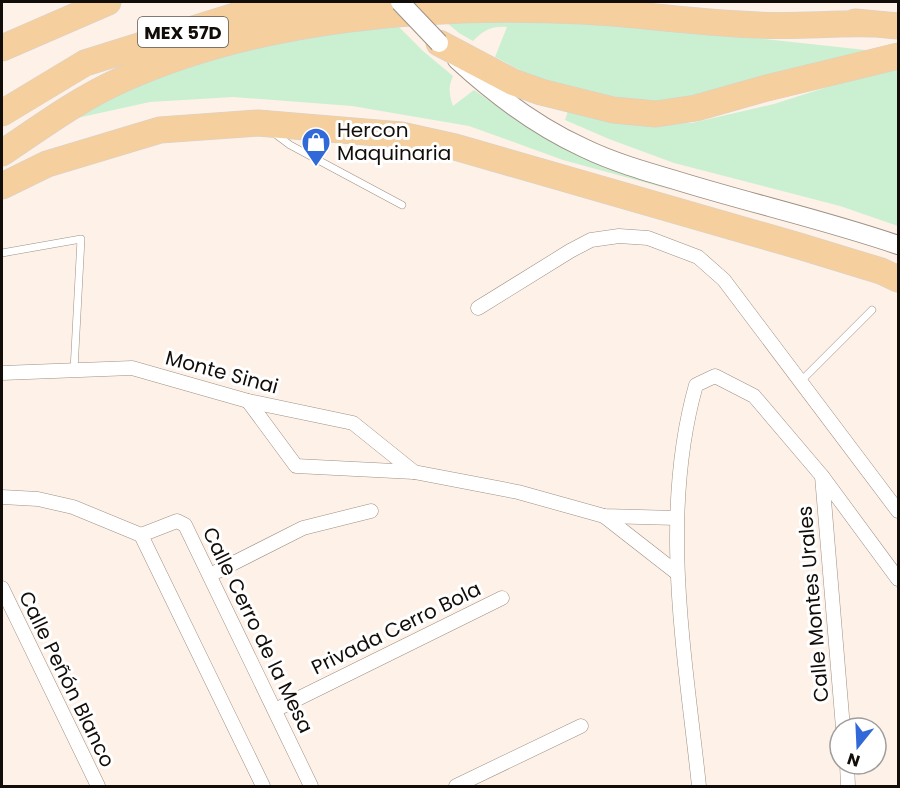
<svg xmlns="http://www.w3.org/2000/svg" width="900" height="788" viewBox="0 0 900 788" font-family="Poppins,sans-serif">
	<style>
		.green { fill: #caf0d1 }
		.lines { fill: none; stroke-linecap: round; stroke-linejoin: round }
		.service-casing { stroke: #9e9084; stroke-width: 8 }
		.minor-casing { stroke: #9e9084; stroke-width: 15 }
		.tertiary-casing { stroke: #9e9084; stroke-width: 20 }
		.motorway-casing { stroke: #d4d3d3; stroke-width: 27 }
		.service { stroke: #fff; stroke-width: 7 }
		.minor { stroke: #fff; stroke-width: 14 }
		.tertiary { stroke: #fff; stroke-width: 18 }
		.motorway { stroke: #f5cf9e; stroke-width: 26 }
		.tertiary-bridge-casing { stroke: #9e9084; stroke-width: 20; stroke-linecap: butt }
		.tertiary-bridge { stroke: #fff; stroke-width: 18 }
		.labels { text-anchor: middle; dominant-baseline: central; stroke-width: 6; stroke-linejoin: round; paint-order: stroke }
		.shield { fill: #fff; stroke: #595653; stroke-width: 1.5 }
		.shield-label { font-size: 18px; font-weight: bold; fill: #120d09 }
		.poi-label { font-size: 20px; fill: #120d09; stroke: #fff; text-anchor: start }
		.street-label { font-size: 20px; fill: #120d09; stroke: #fff }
	</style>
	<rect width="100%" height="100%" fill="#fef1e7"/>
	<!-- green -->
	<g class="green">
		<path d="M597 21 884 52 677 104 600 97 537 79 495 57 507 27C492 26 484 30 473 41L459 33 447 23Z"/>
		<path d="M397 25 423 51 453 76C448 87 449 94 453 106L474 90C513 118 554 144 598 163 623 173 648 181 673 190L563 160 469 126 352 106 233 97 150 102 77 118 120 92 195 60 279 39Z"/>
		<polygon points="898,69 898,226 840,206 674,163 609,139 565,120 568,111 633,124 692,123 774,104 856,78"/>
	</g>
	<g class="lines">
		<!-- service casing -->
		<g class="service-casing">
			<g id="service">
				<polyline points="274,133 290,145 402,205"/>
				<polyline points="2,253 81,239 74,370"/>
				<polyline points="800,382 872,310"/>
			</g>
		</g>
		<!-- minor casing -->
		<g class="minor-casing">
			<g id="minor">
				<polyline points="478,308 570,251 591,240 619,236 648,238 698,257 724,280 898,511"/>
				<polyline points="2,373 132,368 248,401 353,423 414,472"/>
				<polyline points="248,401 296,466 414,472 518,492 604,516 676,518"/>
				<polyline points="822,476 843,728"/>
				<polyline points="2,497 38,499 73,507 141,535"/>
				<polyline points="604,516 677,573"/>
				<polyline points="141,535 177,521 185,525 311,786"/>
				<polyline points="141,535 263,786"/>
				<polyline points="210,575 303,528 371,511"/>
				<polyline points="2,588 98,786"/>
				<polyline points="275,710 502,598"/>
				<polyline points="847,764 848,786"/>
				<polyline points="456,786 581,726"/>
				<path d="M699 786C685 654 659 516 696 385L715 376 754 396 822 476 898 579"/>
			</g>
		</g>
		<!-- tertiary casing -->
		<g class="tertiary-casing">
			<path id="tertiary" d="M457 60C495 95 538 127 584 148 613 162 644 171 675 180 749 203 825 220 898 245"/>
		</g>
		<!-- motorway casing -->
		<g class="motorway-casing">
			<g id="motorway">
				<polyline points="855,22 898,26"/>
				<polyline points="439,43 513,82 541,92 613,110 656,114 696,108 763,89 898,56"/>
				<polyline points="2,48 108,2"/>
				<polyline points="2,113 85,63 254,10 366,2"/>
				<path d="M2 153C41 127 77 100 121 80 260 17 431 4 582 11 641 14 699 23 758 25 796 27 833 23 871 24"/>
				<polyline points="2,186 47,164 160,130 258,123 401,135 455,147 799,246 881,271 898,279"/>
			</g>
		</g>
		<!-- service -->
		<use href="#service" class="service"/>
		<!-- minor -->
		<use href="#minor" class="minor"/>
		<!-- tertiary -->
		<use href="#tertiary" class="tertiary"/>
		<!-- motorway -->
		<use href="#motorway" class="motorway"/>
		<!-- tertiary-bridge casing -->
		<g class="tertiary-bridge-casing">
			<polyline id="tertiary-bridge" points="400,2 439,43"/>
		</g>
		<!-- tertiary-bridge -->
		<use href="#tertiary-bridge" class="tertiary-bridge"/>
	</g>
	<!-- icons -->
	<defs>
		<g id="shop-pin" transform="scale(1.5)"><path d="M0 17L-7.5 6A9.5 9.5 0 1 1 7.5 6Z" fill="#3269d8" stroke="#fff"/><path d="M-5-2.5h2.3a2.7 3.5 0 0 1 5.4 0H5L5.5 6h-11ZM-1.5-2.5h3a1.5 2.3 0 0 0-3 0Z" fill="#fff"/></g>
	</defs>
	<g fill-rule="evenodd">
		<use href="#shop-pin" x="316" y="142"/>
	</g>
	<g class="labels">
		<!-- shield labels -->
		<rect class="shield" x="138" y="17" width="90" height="30" rx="4.5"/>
		<g class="shield-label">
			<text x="183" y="32">MEX 57D</text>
		</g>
		<!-- poi labels -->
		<g class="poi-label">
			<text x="337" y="130">Hercon<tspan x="337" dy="23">Maquinaria</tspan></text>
		</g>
		<!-- street labels -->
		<g class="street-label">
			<text transform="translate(222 372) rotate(15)">Monte Sinai</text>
			<text transform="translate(813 604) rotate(-95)">Calle Montes Urales</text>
			<text transform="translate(396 628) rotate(-26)">Privada Cerro Bola</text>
			<text transform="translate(258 630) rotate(64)">Calle Cerro de la Mesa</text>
			<text transform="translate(67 679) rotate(64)">Calle Peñón Blanco</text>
		</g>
	</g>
	<!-- border -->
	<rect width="900" height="788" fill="none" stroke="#120d09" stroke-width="6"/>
	<!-- north arrow -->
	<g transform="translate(858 746) rotate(198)"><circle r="28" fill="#ffffff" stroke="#a09e9d" stroke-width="1.5"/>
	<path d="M0-4.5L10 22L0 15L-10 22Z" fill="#3269d8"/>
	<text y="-9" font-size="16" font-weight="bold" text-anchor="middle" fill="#120d09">N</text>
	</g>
</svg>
